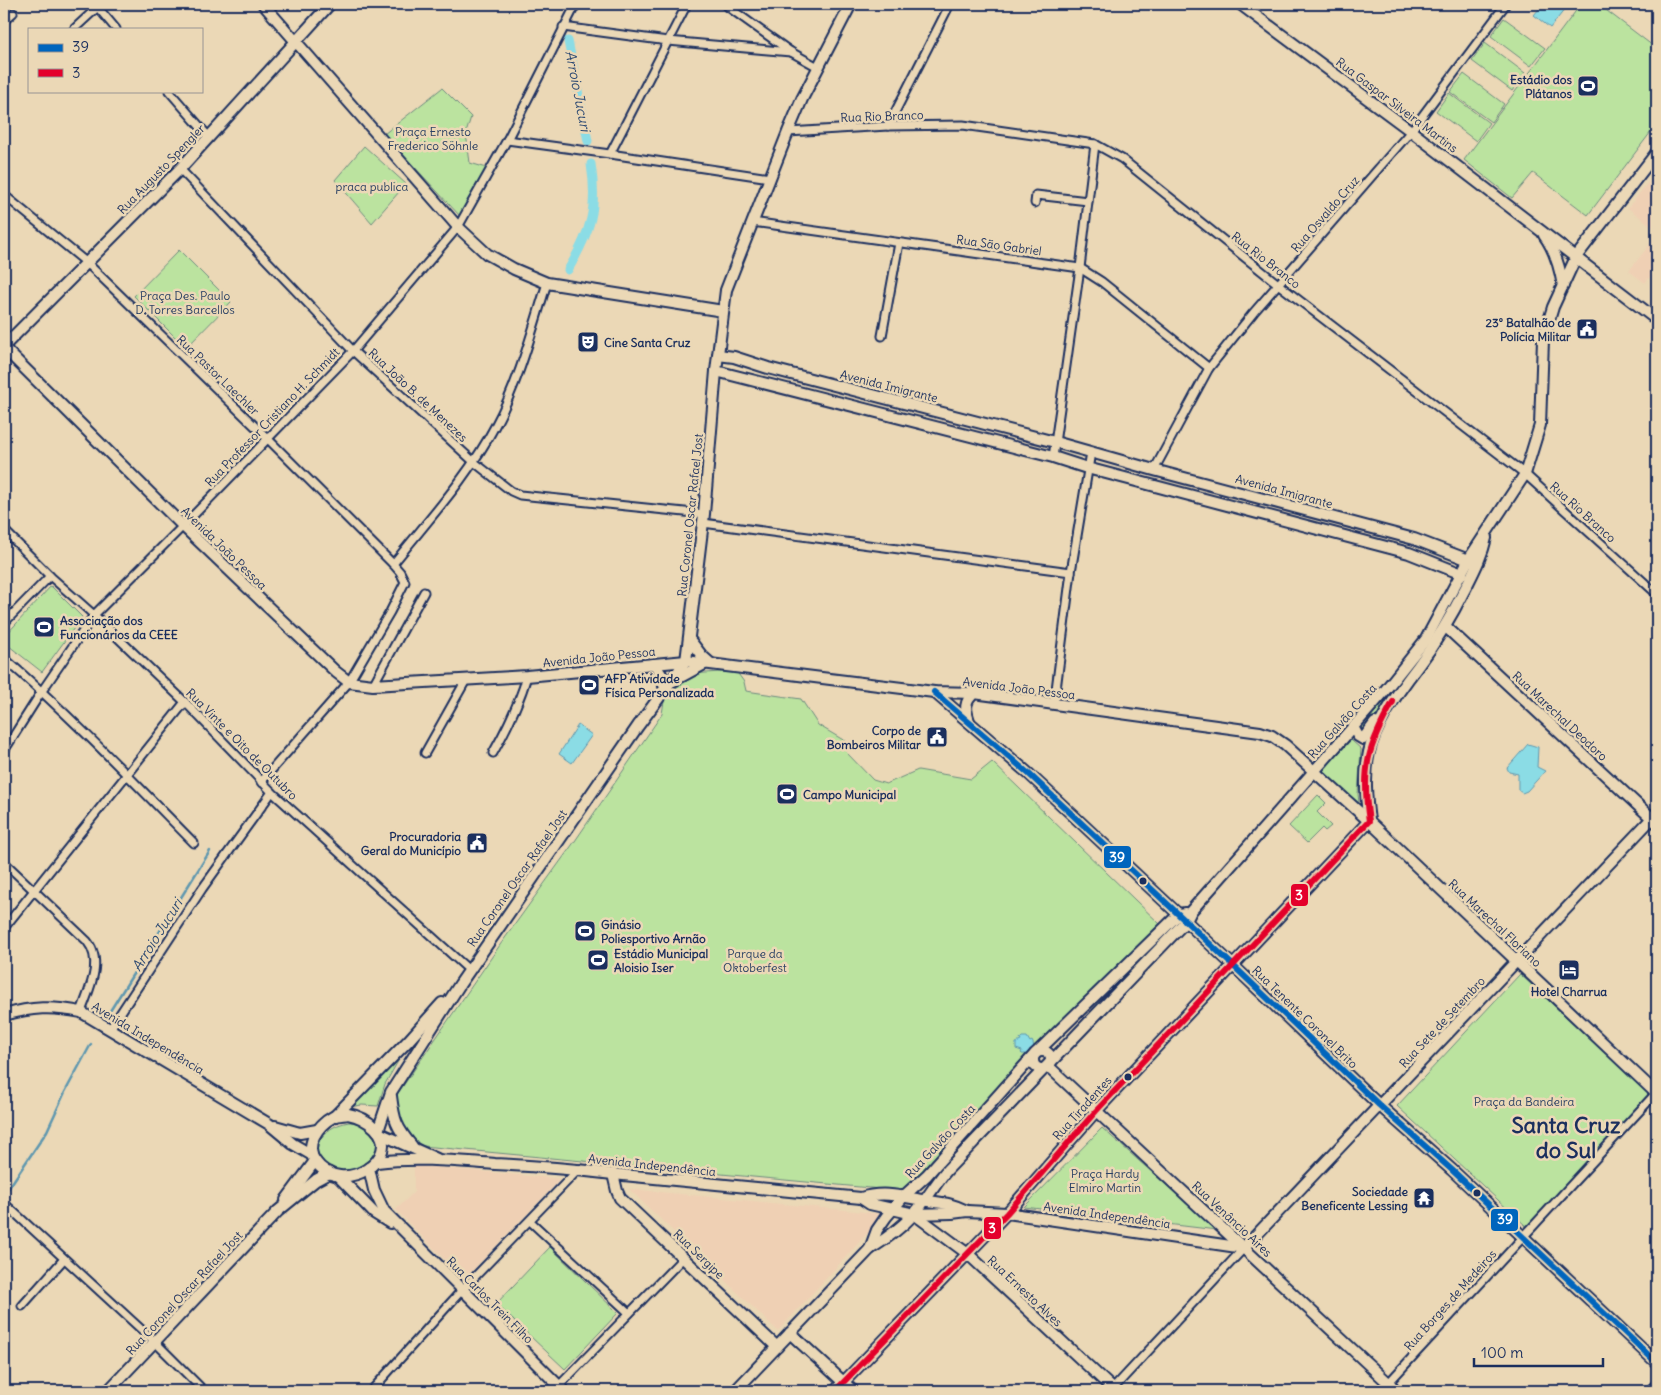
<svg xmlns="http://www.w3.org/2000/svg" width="1661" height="1395" viewBox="0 0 1661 1395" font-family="Delius,sans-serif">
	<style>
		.built { fill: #efd0b4 }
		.green { fill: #bbe39f; stroke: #6b897e }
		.water { fill: #8bdce5; stroke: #5e97af }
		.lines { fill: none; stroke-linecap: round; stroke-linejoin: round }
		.stream { stroke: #5e97af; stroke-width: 2.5 }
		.canal { stroke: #8bdce5; stroke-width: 9 }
		.street-casing { stroke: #1b2f5e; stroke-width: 11 }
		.secondary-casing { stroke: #1b2f5e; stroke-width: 14 }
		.street { stroke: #ebd8b6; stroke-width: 7 }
		.secondary { stroke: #ebd8b6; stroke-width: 10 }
		.bus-1-casing { stroke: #ebd8b6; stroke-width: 10 }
		.bus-2-casing { stroke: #ebd8b6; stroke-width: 10 }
		.bus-1 { stroke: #0065bd; stroke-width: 6 }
		.bus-2 { stroke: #e4002b; stroke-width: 6 }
		.bus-dot { fill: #1b2f5e; stroke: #ebd8b6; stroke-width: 2 }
		.labels { text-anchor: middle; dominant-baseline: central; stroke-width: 5; stroke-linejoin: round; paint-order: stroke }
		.poi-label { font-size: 12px; font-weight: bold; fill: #1b2f5e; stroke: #ebd8b6; text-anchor: start }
		.street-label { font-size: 12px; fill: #1b2f5e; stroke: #ebd8b6 }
		.park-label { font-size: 12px; fill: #2b4164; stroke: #ebd8b6 }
		.water-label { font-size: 14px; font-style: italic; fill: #2c4972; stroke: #ebd8b6 }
		.town-label { font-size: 22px; font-weight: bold; fill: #1b2f5e; stroke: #ebd8b6 }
		.line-badge { stroke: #ebd8b6; stroke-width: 2 }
		.badge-label { font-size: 14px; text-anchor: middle; font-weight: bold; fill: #fff }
	</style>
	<rect width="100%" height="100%" fill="#ebd8b6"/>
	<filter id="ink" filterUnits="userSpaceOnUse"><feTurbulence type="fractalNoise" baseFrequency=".02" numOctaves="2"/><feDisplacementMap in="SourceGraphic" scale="10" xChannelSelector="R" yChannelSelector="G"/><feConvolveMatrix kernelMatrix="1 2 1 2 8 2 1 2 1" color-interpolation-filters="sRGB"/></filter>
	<g filter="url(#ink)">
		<!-- built -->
		<g class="built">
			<polygon points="1657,171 1657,230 1628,208"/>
			<polygon points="1657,235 1657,268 1645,283 1629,271"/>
			<polygon points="414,1165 561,1179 464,1279 396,1210 414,1192"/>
			<polygon points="629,1189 885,1214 778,1331"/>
		</g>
		<!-- green -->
		<g class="green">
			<polygon points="1581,4 1598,4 1657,49 1657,124 1588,215 1533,173 1512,198 1464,160"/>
			<polygon points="1504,18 1545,48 1531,66 1491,36"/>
			<polygon points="1485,43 1525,73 1512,91 1472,61"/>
			<polygon points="1464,74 1504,104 1491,122 1450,92"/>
			<polygon points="442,88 471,117 466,133 470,163 487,168 460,216 384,134"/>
			<polygon points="1449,93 1489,123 1476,141 1436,111"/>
			<polygon points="364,146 406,184 372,223 335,180"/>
			<polygon points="179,250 231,302 186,348 134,296"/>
			<polygon points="1470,562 1473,563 1439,628 1420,657 1393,688 1369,729 1360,734 1358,727 1425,647"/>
			<polygon points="51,586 82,617 42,672 4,642 4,637"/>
			<path d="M736 671 744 682 746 691 801 699 818 725 850 744 846 752 873 780 886 784 918 770 971 779 992 762 1163 927 1064 1018 1002 1083 962 1132 902 1191 423 1146C400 1130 400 1126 394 1099L500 945 575 841 662 714 664 701 690 674Z"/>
			<polygon points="1351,740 1361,749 1358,794 1360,812 1319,774"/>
			<polygon points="1318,795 1326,803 1317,812 1331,826 1325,831 1322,828 1307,843 1289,826"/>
			<polygon points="1520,974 1650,1095 1527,1227 1397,1106"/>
			<polygon points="405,1049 385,1084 378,1106 362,1105 349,1107"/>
			<path d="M349 1122C362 1123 371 1125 376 1138 378 1143 378 1147 375 1152 353 1188 298 1166 322 1137 329 1128 338 1124 349 1122Z"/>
			<polygon points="1102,1128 1217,1230 1024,1207"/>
			<polygon points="550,1247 618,1313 565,1369 496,1304"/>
		</g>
		<!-- water -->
		<g class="water">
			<polygon points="1543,4 1569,4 1550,28 1534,15"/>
			<polygon points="578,725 592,735 572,763 559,754"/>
			<polygon points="1528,744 1538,747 1537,767 1545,771 1527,791 1522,793 1518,790 1518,774 1509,772 1507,768"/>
			<polygon points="1022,1037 1027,1037 1030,1042 1032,1041 1033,1043 1034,1048 1032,1050 1030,1049 1028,1054 1022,1054 1021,1053 1022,1051 1016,1049 1016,1043 1021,1041 1020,1039"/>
		</g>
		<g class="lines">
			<!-- stream -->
			<g class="stream">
				<polyline points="105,1019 210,851"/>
				<polyline points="4,1195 47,1131 65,1092 91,1044"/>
			</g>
			<!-- canal -->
			<g class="canal">
				<polyline points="568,41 588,141"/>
				<path d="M568 270C591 231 598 209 591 164"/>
			</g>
			<!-- street casing -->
			<g class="street-casing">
				<g id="street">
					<polyline points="95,4 116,29"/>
					<polyline points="724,4 791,52 818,67"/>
					<polyline points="4,21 13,13"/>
					<polyline points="563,27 668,41 791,52"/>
					<polyline points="74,29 101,4"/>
					<polyline points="169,91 209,137"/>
					<polyline points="888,126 950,4"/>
					<polyline points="788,132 888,126 963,125 1095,144 1122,159 1278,284 1525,474 1657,594"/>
					<polyline points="507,140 610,154 770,178"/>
					<polyline points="610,154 687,4"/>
					<polyline points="180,169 353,351 474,462 511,491 520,495 704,514"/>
					<polyline points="4,195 87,263 267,438 393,564 400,572 405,582 390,612 349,682 261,782"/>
					<polyline points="1035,203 1036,195 1088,201"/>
					<polyline points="752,222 1080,268 1102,282 1209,368"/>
					<polyline points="882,336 899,243"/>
					<polyline points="1053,457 1080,268 1095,144"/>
					<polyline points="1154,470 1209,368 1254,312 1411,131 1506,4"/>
					<polyline points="703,523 1071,572"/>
					<polyline points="4,530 50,576 94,615 185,702 272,792 469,970"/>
					<path d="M393 564C428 520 469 476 495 426 519 382 532 331 547 283"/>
					<polyline points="4,623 50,576"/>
					<path d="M4 658C71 716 132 780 194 843"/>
					<polyline points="373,685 424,592"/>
					<polyline points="1054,705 1071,572 1091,452"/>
					<polyline points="4,751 42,691 94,615 183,526 353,351 458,227 507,140 576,4"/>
					<polyline points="425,753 466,680"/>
					<path d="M493 753C507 728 519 704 527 676"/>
					<path d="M4 862 87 941C104 962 89 989 81 1012"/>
					<polyline points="4,928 185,702"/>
					<polyline points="110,1029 202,889 272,792"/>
					<polyline points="4,1203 155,1342 204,1391"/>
					<polyline points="530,1221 629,1313"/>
					<polyline points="22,1306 64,1259"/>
					<polyline points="371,1391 462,1290 579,1169"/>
					<polyline points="554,1391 684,1257"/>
					<polyline points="1111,1391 1244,1248"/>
					<polyline points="1381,1391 1657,1092"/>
				</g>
			</g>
			<!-- secondary casing -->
			<g class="secondary-casing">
				<g id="secondary">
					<polyline points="263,4 458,227 487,254 514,269 547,283 723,311"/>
					<polyline points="1240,4 1411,131 1657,320"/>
					<path d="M1544 235C1555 250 1560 268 1563 286"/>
					<polyline points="4,346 180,169 330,4"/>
					<polyline points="4,348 183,526 336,672 349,682 373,685 527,676 686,661 934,692 974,693 1260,732 1272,736 1285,745 1369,821 1657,1094"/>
					<polyline points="718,355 734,357 768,368 1055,442 1154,470 1414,539 1474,562"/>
					<polyline points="716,371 1053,457 1087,468 1409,553 1462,574"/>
					<polyline points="1446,627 1657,823"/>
					<polyline points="689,639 702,656 710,663"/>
					<polyline points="654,664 661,674 665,689"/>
					<polyline points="673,681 706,663"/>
					<polyline points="934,692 1029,774 1241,973 1379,1105 1452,1170 1657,1363"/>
					<path d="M969 721C965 709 964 702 974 693"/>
					<polyline points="1353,727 1358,736 1363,739 1375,723"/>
					<path d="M4 1015C32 1007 52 1006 81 1012L269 1124 293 1144 312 1155"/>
					<circle cx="1042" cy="1060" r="9"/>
					<polyline points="1048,1066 1397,1391"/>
					<path d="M391 1096C394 1120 396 1127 412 1146"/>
					<path d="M348 1114C359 1116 367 1120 375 1128 405 1157 342 1199 315 1161 304 1145 318 1125 333 1117 337 1115 343 1115 348 1114Z"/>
					<polyline points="335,1116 409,1040 442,1003"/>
					<polyline points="275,1126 300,1133 317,1130"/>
					<polyline points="378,1131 391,1092 460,984 638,726 686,661 704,514 716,371 726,290 788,132 802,99 851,4"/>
					<polyline points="381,1134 437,1159"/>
					<path d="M377 1162C416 1157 455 1161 495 1164 534 1166 574 1169 613 1174L861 1198C881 1191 901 1196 922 1200 940 1203 949 1202 967 1211"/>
					<polyline points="369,1168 374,1190 384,1211 564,1391"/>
					<polyline points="613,1174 617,1191 620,1198 777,1347"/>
					<polyline points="339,1177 374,1213 390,1223"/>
					<polyline points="861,1198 870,1204 914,1214 952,1213 967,1211 1007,1213 1244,1248"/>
					<polyline points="286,1200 315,1161"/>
					<polyline points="914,1214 968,1254 1115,1391"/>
					<polyline points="1244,1248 1657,813"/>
					<polyline points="870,1249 877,1230 886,1217 904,1196 927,1175 1035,1054 1179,914 1185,913"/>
					<polyline points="790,1333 853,1391"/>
					<polyline points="108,1391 278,1211 316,1180 329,1173"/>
					<path d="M735 1391 870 1249C886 1239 901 1228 913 1215 926 1201 935 1184 947 1170L1186 921 1191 911 1383 693 1426 639 1469 559 1525 474 1540 425 1543 340 1553 307 1576 257 1657 152"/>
					<path d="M835 1391 1007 1213 1096 1111 1369 821C1366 798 1364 775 1369 752 1375 724 1401 688 1418 666 1437 641 1452 615 1466 587 1474 571 1482 556 1486 538"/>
					<polyline points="1651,1391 1657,1385"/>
				</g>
			</g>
			<!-- street -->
			<use href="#street" class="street"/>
			<!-- secondary -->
			<use href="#secondary" class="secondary"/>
			<!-- bus-1 casing -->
			<g class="bus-1-casing">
				<polyline id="bus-1" points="934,692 1029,774 1241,973 1379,1105 1452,1170 1657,1363"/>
			</g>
			<!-- bus-2 casing -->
			<g class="bus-2-casing">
				<path id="bus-2" d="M835 1391 1007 1213 1096 1111 1369 821C1361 769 1368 746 1393 702"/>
			</g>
			<!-- bus-1 -->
			<use href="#bus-1" class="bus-1"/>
			<!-- bus-2 -->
			<use href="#bus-2" class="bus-2"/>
		</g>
	</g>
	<!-- icons -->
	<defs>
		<g id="stadium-square" transform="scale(1.125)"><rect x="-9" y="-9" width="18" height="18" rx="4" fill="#1b2f5e" stroke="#ebd8b6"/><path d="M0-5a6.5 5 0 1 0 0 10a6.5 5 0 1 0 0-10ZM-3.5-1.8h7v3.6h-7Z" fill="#fff"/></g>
		<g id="civic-square" transform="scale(1.125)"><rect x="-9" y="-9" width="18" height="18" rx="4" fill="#1b2f5e" stroke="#ebd8b6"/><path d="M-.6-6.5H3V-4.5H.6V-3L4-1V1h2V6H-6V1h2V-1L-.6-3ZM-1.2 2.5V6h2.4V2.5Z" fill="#fff"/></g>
		<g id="theatre-square" transform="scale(1.125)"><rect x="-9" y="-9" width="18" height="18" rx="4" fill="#1b2f5e" stroke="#ebd8b6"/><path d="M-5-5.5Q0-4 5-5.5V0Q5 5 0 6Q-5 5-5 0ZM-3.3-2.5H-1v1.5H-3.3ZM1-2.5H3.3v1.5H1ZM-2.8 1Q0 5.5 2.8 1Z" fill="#fff"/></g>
		<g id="hotel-square" transform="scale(1.125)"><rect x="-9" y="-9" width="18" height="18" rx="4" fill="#1b2f5e" stroke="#ebd8b6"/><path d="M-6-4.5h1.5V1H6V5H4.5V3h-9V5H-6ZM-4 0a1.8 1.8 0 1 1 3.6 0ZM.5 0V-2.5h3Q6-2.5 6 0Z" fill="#fff"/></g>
		<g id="temple-square" transform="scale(1.125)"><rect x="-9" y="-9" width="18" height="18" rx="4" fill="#1b2f5e" stroke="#ebd8b6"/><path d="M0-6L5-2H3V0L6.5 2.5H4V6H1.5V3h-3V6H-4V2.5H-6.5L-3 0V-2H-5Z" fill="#fff"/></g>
	</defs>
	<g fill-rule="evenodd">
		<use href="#stadium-square" x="1588" y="86"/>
		<use href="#civic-square" x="1587" y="329"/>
		<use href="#theatre-square" x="588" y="342"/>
		<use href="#stadium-square" x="44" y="627"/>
		<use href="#stadium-square" x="589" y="685"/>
		<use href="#civic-square" x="937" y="737"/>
		<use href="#stadium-square" x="787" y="794"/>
		<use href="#civic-square" x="477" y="843"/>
		<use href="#stadium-square" x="585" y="931"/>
		<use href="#stadium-square" x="598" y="960"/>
		<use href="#hotel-square" x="1569" y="970"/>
		<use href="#temple-square" x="1424" y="1198"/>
	</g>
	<!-- markers -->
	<g class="bus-dot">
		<circle cx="1143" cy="881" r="4.5"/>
		<circle cx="1128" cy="1077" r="4.5"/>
		<circle cx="1477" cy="1193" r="4.5"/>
	</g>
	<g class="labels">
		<!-- poi labels -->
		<g class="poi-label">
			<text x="1572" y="79" text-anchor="end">Estádio dos<tspan x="1572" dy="14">Plátanos</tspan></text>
			<text x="1571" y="322" text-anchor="end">23º Batalhão de<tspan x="1571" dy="14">Polícia Militar</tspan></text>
			<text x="604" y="342">Cine Santa Cruz</text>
			<text x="60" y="620">Associação dos<tspan x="60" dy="14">Funcionários da CEEE</tspan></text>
			<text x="605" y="678">AFP Atividade<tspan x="605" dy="14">Física Personalizada</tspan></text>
			<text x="921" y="730" text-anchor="end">Corpo de<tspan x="921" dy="14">Bombeiros Militar</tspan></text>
			<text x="803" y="794">Campo Municipal</text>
			<text x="461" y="836" text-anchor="end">Procuradoria<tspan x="461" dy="14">Geral do Município</tspan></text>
			<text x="601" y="924">Ginásio<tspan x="601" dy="14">Poliesportivo Arnão</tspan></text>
			<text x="614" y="953">Estádio Municipal<tspan x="614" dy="14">Aloisio Iser</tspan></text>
			<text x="1569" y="991" text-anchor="middle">Hotel Charrua</text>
			<text x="1408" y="1191" text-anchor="end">Sociedade<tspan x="1408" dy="14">Beneficente Lessing</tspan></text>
		</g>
		<!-- street labels -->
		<g class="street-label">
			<text transform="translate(1397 105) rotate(37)">Rua Gaspar Silveira Martins</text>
			<text transform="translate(882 116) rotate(-2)">Rua Rio Branco</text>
			<text transform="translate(161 169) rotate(-46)">Rua Augusto Spengler</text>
			<text transform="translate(1325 214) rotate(-49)">Rua Osvaldo Cruz</text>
			<text transform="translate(999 245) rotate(8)">Rua São Gabriel</text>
			<text transform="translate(1266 260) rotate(38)">Rua Rio Branco</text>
			<text transform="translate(218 375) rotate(44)">Rua Pastor Laechler</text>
			<text transform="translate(889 386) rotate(14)">Avenida Imigrante</text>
			<text transform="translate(418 395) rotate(43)">Rua João B. de Menezes</text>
			<text transform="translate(272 417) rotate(-46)">Rua Professor Cristiano H. Schmidt</text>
			<text transform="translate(1284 491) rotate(15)">Avenida Imigrante</text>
			<text transform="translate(1583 512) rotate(42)">Rua Rio Branco</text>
			<text transform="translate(690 515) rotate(-84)">Rua Coronel Oscar Rafael Jost</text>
			<text transform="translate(224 548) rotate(44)">Avenida João Pessoa</text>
			<text transform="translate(599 657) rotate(-6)">Avenida João Pessoa</text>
			<text transform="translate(1019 688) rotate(7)">Avenida João Pessoa</text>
			<text transform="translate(1560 716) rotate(43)">Rua Marechal Deodoro</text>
			<text transform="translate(1342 721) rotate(-48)">Rua Galvão Costa</text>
			<text transform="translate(242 744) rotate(45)">Rua Vinte e Oito de Outubro</text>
			<text transform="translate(517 878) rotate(-55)">Rua Coronel Oscar Rafael Jost</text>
			<text transform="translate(1495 923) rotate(43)">Rua Marechal Floriano</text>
			<text transform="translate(1305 1017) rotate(44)">Rua Tenente Coronel Brito</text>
			<text transform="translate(1442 1022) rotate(-47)">Rua Sete de Setembro</text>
			<text transform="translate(148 1038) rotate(31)">Avenida Independência</text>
			<text transform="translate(1082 1108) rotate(-48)">Rua Tiradentes</text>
			<text transform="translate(940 1141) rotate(-47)">Rua Galvão Costa</text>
			<text transform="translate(652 1165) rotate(6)">Avenida Independência</text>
			<text transform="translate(1107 1215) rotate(8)">Avenida Independência</text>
			<text transform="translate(1232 1219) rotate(43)">Rua Venâncio Aires</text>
			<text transform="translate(699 1254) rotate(44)">Rua Sergipe</text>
			<text transform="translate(1025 1291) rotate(43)">Rua Ernesto Alves</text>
			<text transform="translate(184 1293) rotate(-47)">Rua Coronel Oscar Rafael Jost</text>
			<text transform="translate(490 1300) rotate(45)">Rua Carlos Trein Filho</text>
			<text transform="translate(1450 1300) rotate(-48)">Rua Borges de Medeiros</text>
		</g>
		<!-- park labels -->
		<g class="park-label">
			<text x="433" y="131">Praça Ernesto<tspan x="433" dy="14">Frederico Söhnle</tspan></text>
			<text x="372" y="186">praca publica</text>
			<text x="185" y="295">Praça Des. Paulo<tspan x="185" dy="14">D. Torres Barcellos</tspan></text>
			<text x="755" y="953">Parque da<tspan x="755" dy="14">Oktoberfest</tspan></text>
			<text x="1524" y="1101">Praça da Bandeira</text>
			<text x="1105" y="1173">Praça Hardy<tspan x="1105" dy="14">Elmiro Martin</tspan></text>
		</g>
		<!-- water labels -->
		<g class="water-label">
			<text transform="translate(578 91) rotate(79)">Arroio Jucuri</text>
			<text transform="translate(157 935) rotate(-58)">Arroio Jucuri</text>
		</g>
		<!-- town labels -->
		<g class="town-label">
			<text x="1566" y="1125">Santa Cruz<tspan x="1566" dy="25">do Sul</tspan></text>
		</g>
	</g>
	<g class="line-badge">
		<rect x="1103" y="845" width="29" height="24" rx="5" fill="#0065bd"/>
		<rect x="1290" y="883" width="19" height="24" rx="5" fill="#e4002b"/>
		<rect x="1490" y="1208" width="29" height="24" rx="5" fill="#0065bd"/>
		<rect x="983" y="1216" width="19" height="24" rx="5" fill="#e4002b"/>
	</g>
	<g class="badge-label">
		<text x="1117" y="862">39</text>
		<text x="1299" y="900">3</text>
		<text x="1505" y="1224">39</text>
		<text x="992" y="1233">3</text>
	</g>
	<!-- margin -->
	<rect width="1661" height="1395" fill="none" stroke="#ebd8b6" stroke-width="20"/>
	<rect x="10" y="10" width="1641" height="1375" fill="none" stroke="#1b2f5e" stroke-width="2" filter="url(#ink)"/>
	<!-- legend -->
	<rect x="28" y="28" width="175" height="65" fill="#ebd8b6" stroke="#989493"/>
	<rect x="38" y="44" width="25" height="8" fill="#0065bd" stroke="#989493"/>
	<text x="72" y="52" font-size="15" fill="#1b2f5e">39</text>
	<rect x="38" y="69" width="25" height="8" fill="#e4002b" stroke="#989493"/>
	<text x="72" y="78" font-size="15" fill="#1b2f5e">3</text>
	<!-- scale -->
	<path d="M1474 1358v8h129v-8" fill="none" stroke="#1b2f5e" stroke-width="2.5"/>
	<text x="1481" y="1358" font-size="15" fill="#1b2f5e" stroke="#ebd8b6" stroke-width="4" paint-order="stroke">100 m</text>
</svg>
